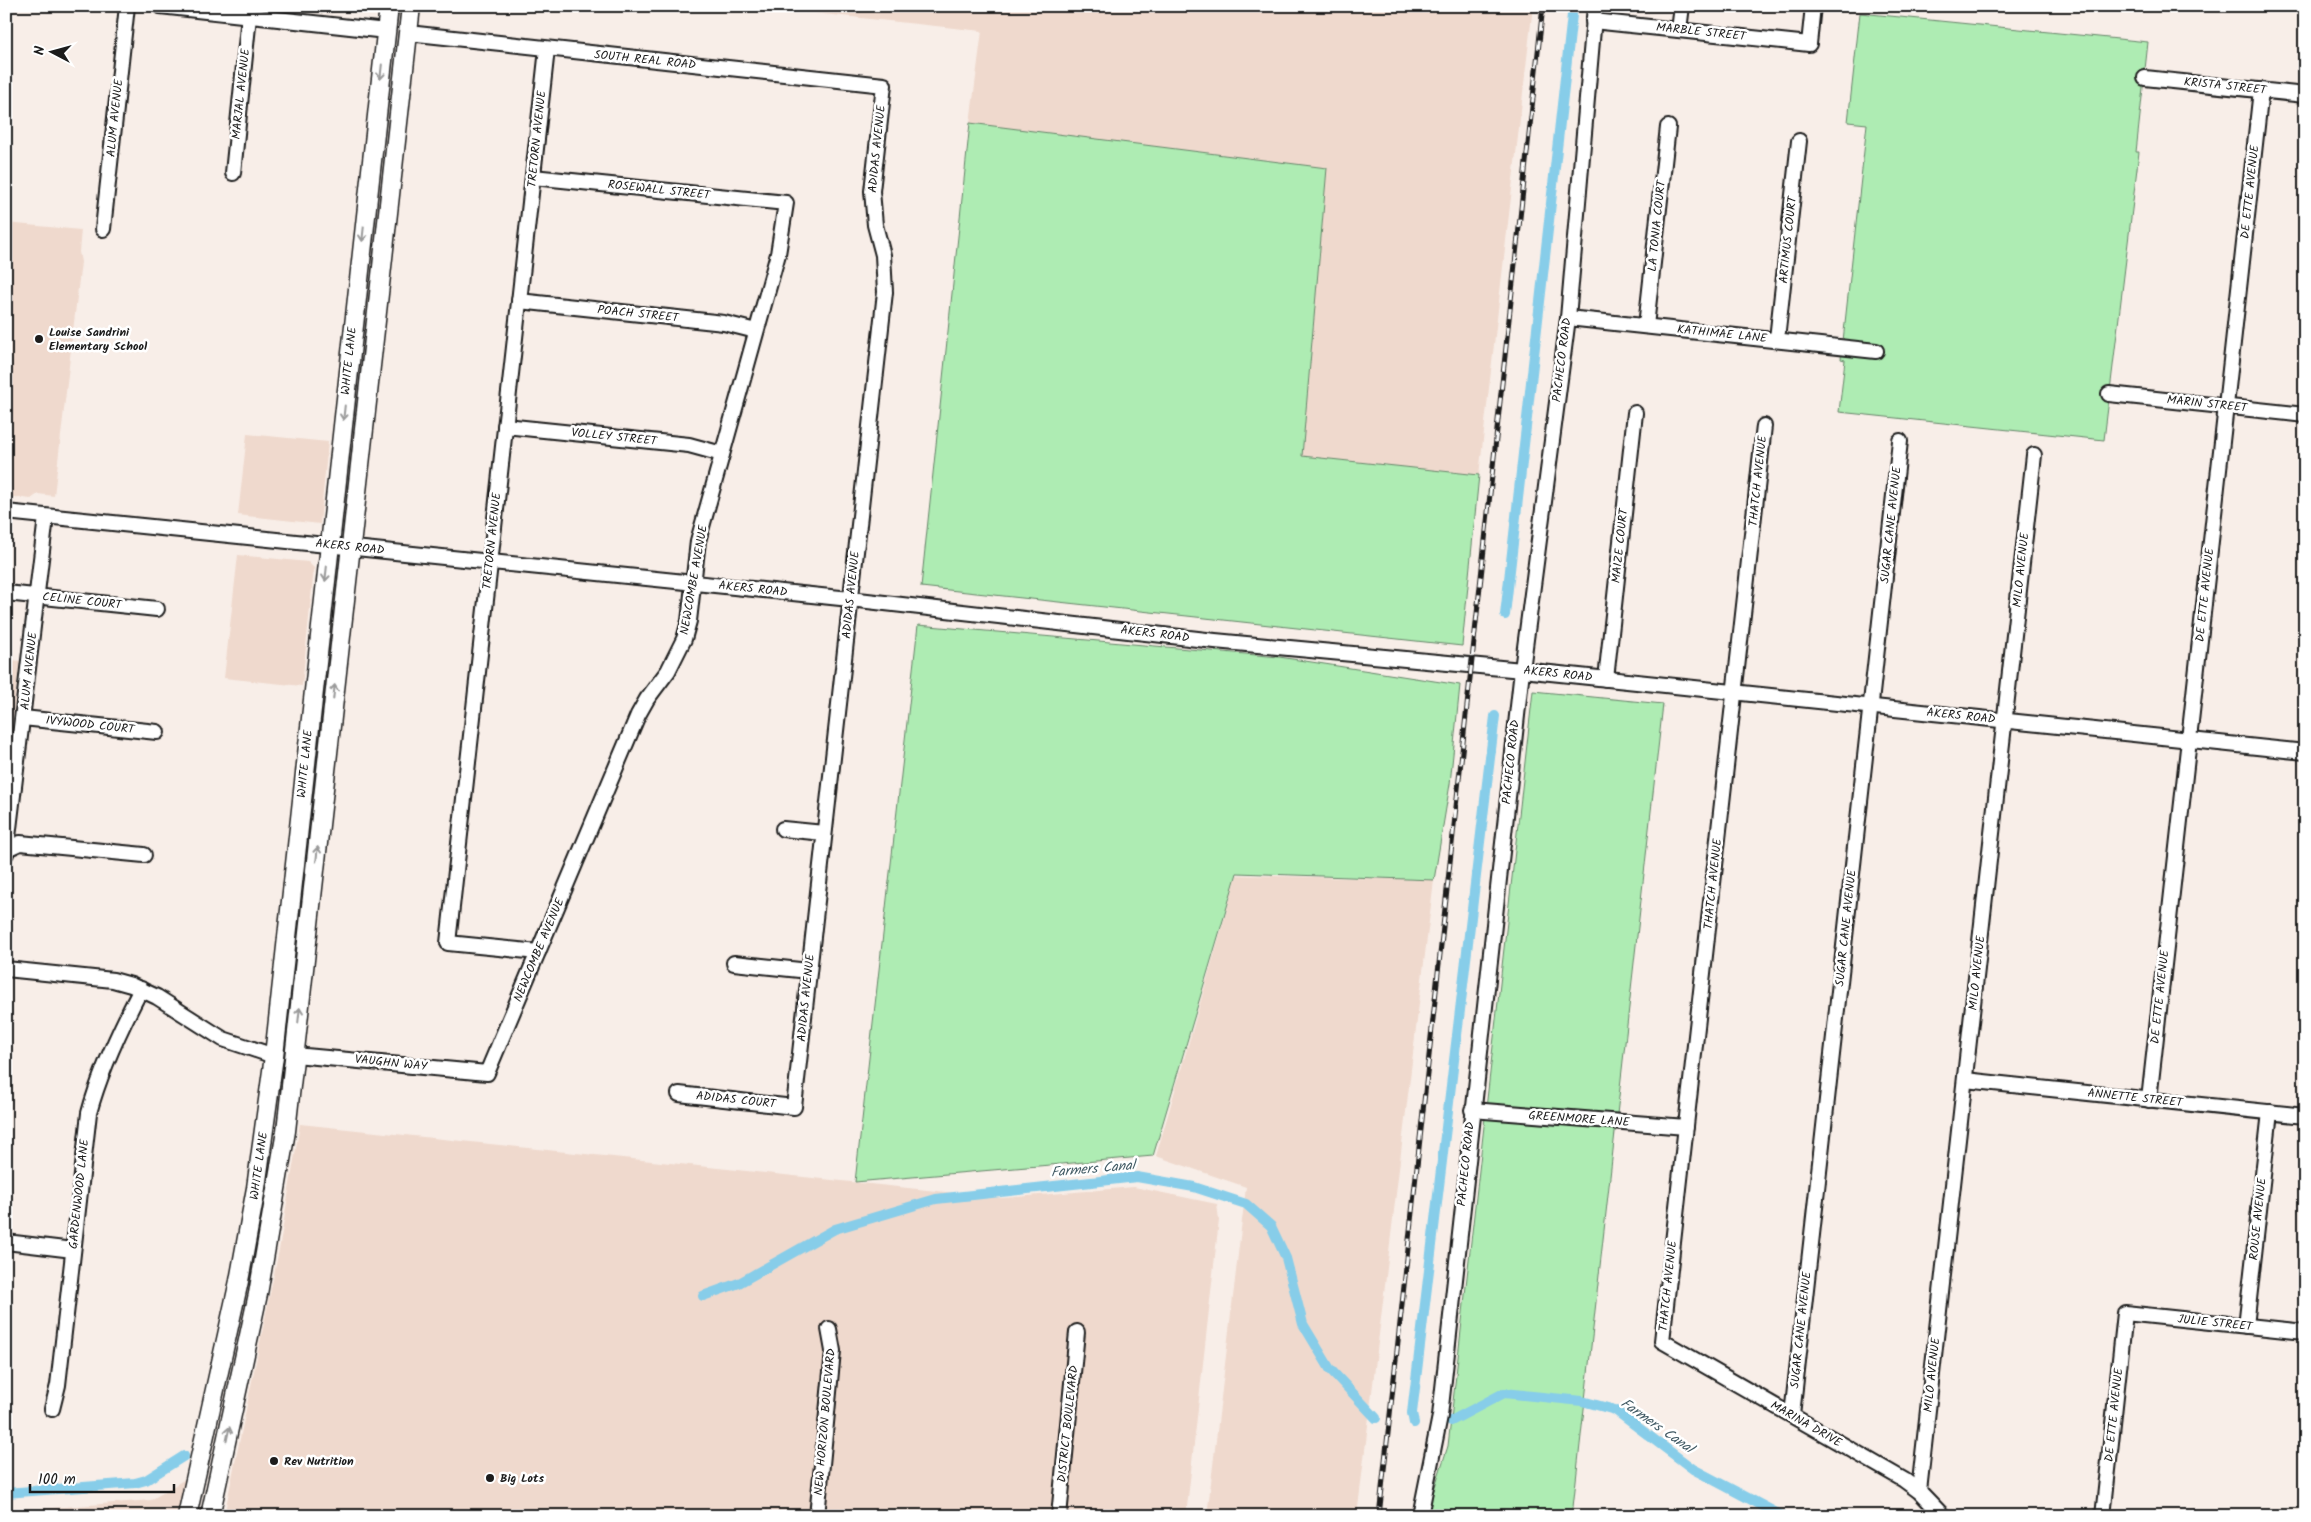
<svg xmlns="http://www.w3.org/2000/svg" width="2311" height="1522" viewBox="0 0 2311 1522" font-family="Kalam,sans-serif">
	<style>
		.built { fill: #efd9cd }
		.green { fill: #aeecb3; stroke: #658468 }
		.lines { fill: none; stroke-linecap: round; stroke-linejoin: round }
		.canal { stroke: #87cde9; stroke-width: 10 }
		.minor-casing { stroke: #1c1c1c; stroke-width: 18 }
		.major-casing { stroke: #1c1c1c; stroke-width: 21 }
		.minor { stroke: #fff; stroke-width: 14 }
		.major { stroke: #fff; stroke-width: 18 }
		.rail-casing { stroke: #1c1c1c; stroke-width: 5 }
		.rail { stroke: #fff; stroke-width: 3; stroke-dasharray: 9; stroke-linecap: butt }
		.oneway { stroke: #999 }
		.poi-dot { fill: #1c1c1c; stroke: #fff; stroke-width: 2 }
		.labels { text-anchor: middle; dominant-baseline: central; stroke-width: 5; stroke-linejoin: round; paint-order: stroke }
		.street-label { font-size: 12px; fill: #1c1c1c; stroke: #fff }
		.poi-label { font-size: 12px; font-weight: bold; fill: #1c1c1c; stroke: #fff; text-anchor: start }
		.water-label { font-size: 14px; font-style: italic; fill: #415a64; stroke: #fff }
	</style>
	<rect width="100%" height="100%" fill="#f8eee8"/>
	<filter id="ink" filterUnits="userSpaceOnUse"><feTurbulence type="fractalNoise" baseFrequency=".02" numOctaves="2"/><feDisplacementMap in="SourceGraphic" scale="10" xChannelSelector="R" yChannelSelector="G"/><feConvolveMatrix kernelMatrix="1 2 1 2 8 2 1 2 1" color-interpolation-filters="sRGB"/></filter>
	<g filter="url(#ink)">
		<!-- built -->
		<g class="built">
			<polygon points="749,6 1533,6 1479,475 1302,456 1327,168 970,123 982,31"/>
			<polygon points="6,223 81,230 79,252 81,262 54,496 38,494 31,499 6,496"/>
			<polygon points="247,434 328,442 320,524 238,515"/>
			<polygon points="238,555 308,562 314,568 302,686 224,678"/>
			<polygon points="6,659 20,661 6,766"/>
			<polygon points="1237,875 1434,880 1357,1516 1207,1516 1246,1187 1156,1156"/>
			<polygon points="300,1124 1003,1198 1134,1187 1217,1204 1219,1220 1186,1516 224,1516 279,1250"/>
			<polygon points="185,1479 177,1516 14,1516 15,1511 151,1500"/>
		</g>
		<!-- green -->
		<g class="green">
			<polygon points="1860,13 2148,42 2136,152 2139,152 2104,440 1839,412 1845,360 1841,359 1867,124 1848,122"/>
			<polygon points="970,123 1327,168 1302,456 1479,475 1462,646 921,587"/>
			<polygon points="918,625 1279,657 1460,685 1450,784 1434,880 1237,873 1153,1156 855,1182"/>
			<polygon points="1533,691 1663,704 1572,1516 1428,1516 1429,1505 1448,1446"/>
		</g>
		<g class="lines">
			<!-- canal -->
			<g class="canal">
				<polyline points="1505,615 1573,6"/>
				<polyline points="703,1296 739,1283 835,1229 936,1199 1137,1177 1194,1187 1246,1204 1271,1226 1286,1258 1303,1324 1330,1369 1376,1418"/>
				<polyline points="1451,1421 1504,1393 1582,1401 1615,1410 1693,1469 1782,1516"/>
				<polyline points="1414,1423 1412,1413 1495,716"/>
				<polyline points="6,1493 135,1483 146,1480 184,1456"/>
			</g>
			<!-- minor casing -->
			<g class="minor-casing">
				<g id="minor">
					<polyline points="160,6 386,31"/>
					<polyline points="1593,21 1809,44 1813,6"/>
					<polyline points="1679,30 1682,6"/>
					<polyline points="408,33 884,85 872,191 875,225 883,255 885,292 794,1107 679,1094"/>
					<polyline points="2145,78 2305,95"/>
					<polyline points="233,173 249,16"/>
					<polyline points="103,229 127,6"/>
					<polyline points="519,301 724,323 756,331"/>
					<polyline points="1568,318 1876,351"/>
					<polyline points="1646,326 1668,127"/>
					<polyline points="1777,339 1799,141"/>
					<polyline points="2109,394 2305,415"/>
					<polyline points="505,426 689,445 722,454"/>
					<polyline points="1764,426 1662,1341 1904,1480 1919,1491 1943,1516"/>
					<polyline points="6,512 850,599 1215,641 1522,670 2305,752"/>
					<polyline points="6,593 157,609"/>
					<polyline points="1606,679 1635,413"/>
					<polyline points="23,718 157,732"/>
					<polyline points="783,829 824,833"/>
					<polyline points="7,849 20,843 144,855"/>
					<polyline points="6,854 46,517"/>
					<polyline points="538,952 448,943 547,49"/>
					<polyline points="734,963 809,971"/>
					<polyline points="6,969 113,980 131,985 157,997 223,1039 274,1056"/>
					<polyline points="295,1055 487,1073 638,715 647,699 668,671 684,639 689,621 698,541 778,254 786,203 533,177"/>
					<polyline points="1965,1080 2305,1116"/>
					<polyline points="2149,1100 2261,90"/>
					<polyline points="1472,1110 1686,1127"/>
					<polyline points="6,1242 73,1250"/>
					<polyline points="2246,1326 2270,1112"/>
					<path d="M52 1409 58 1385 89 1113C101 1069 120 1029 141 989"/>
					<polyline points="1792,1415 1900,441"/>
					<polyline points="1919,1491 2034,455"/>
					<polyline points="817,1516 833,1351 829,1329"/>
					<polyline points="1059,1516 1077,1332"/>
					<polyline points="1420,1516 1440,1416 1522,670 1568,318 1595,6"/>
					<polyline points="2103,1516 2125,1313 2305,1332"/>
				</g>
			</g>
			<!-- major casing -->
			<g class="major-casing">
				<g id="major">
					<polyline points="187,1516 239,1281 256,1188 274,1056 389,6"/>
					<polyline points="210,1516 258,1294 286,1131 411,6"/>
				</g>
			</g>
			<!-- minor -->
			<use href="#minor" class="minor"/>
			<!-- major -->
			<use href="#major" class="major"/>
			<!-- rail casing -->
			<g class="rail-casing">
				<polyline id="rail" points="1379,1516 1543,6"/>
			</g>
			<!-- rail -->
			<use href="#rail" class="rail"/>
		</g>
		<!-- one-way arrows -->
		<defs><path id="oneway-shaft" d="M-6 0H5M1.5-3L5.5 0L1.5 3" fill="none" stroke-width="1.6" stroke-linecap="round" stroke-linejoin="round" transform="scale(1.25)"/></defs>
		<g class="oneway">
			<use href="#oneway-shaft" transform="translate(381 72) rotate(96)"/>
			<use href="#oneway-shaft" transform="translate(363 234) rotate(96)"/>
			<use href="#oneway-shaft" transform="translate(344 413) rotate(96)"/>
			<use href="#oneway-shaft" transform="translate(326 574) rotate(96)"/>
			<use href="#oneway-shaft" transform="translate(334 692) rotate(-84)"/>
			<use href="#oneway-shaft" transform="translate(317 854) rotate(-84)"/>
			<use href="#oneway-shaft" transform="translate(299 1015) rotate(-84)"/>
			<use href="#oneway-shaft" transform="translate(228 1434) rotate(-78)"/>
		</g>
	</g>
	<!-- markers -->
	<g class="poi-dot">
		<circle cx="39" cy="339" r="5"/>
		<circle cx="274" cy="1461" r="5"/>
		<circle cx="490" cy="1478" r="5"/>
	</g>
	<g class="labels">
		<!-- street labels -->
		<g class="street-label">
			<text transform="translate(1701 32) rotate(6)">MARBLE STREET</text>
			<text transform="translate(645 60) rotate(6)">SOUTH REAL ROAD</text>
			<text transform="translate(2225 86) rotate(6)">KRISTA STREET</text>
			<text transform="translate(241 94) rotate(-84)">MARJAL AVENUE</text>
			<text transform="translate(115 118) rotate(-84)">ALUM AVENUE</text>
			<text transform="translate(537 139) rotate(-84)">TRETORN AVENUE</text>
			<text transform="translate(877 149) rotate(-84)">ADIDAS AVENUE</text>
			<text transform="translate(659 190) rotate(6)">ROSEWALL STREET</text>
			<text transform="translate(2250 192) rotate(-84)">DE ETTE AVENUE</text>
			<text transform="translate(1657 226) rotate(-84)">LA TONIA COURT</text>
			<text transform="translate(1788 240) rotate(-84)">ARTIMUS COURT</text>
			<text transform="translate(638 314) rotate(6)">POACH STREET</text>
			<text transform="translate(1722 334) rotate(6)">KATHIMAE LANE</text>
			<text transform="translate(1562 360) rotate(-83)">PACHECO ROAD</text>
			<text transform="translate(349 361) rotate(-84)">WHITE LANE</text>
			<text transform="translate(2207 404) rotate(6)">MARIN STREET</text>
			<text transform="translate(614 437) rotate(6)">VOLLEY STREET</text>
			<text transform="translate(1758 481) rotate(-84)">THATCH AVENUE</text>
			<text transform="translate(1891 525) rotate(-84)">SUGAR CANE AVENUE</text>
			<text transform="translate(492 541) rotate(-84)">TRETORN AVENUE</text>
			<text transform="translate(1620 546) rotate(-84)">MAIZE COURT</text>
			<text transform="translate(350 547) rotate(6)">AKERS ROAD</text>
			<text transform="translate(2021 570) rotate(-84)">MILO AVENUE</text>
			<text transform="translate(694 580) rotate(-80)">NEWCOMBE AVENUE</text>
			<text transform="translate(753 589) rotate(6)">AKERS ROAD</text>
			<text transform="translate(851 595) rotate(-84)">ADIDAS AVENUE</text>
			<text transform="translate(2205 595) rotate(-84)">DE ETTE AVENUE</text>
			<text transform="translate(82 601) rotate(6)">CELINE COURT</text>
			<text transform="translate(1155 634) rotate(7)">AKERS ROAD</text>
			<text transform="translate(29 671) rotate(-84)">ALUM AVENUE</text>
			<text transform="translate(1558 674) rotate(6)">AKERS ROAD</text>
			<text transform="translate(1961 716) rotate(6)">AKERS ROAD</text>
			<text transform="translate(90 725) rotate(6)">IVYWOOD COURT</text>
			<text transform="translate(1511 762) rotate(-84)">PACHECO ROAD</text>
			<text transform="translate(305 764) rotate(-84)">WHITE LANE</text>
			<text transform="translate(1713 884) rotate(-84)">THATCH AVENUE</text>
			<text transform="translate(1846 928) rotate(-84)">SUGAR CANE AVENUE</text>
			<text transform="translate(539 950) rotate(-67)">NEWCOMBE AVENUE</text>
			<text transform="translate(1977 973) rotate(-84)">MILO AVENUE</text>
			<text transform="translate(2160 997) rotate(-84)">DE ETTE AVENUE</text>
			<text transform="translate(806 998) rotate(-84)">ADIDAS AVENUE</text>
			<text transform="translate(391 1063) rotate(6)">VAUGHN WAY</text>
			<text transform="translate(2135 1098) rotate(6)">ANNETTE STREET</text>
			<text transform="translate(736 1100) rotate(6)">ADIDAS COURT</text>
			<text transform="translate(1579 1119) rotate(4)">GREENMORE LANE</text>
			<text transform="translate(1466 1164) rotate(-84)">PACHECO ROAD</text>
			<text transform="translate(259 1166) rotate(-82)">WHITE LANE</text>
			<text transform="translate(79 1194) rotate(-84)">GARDENWOOD LANE</text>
			<text transform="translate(2258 1219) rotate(-84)">ROUSE AVENUE</text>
			<text transform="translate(1668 1286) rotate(-84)">THATCH AVENUE</text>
			<text transform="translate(2215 1323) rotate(6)">JULIE STREET</text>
			<text transform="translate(1801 1330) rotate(-84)">SUGAR CANE AVENUE</text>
			<text transform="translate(1932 1375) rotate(-84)">MILO AVENUE</text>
			<text transform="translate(2114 1415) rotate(-84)">DE ETTE AVENUE</text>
			<text transform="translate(825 1422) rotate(-85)">NEW HORIZON BOULEVARD</text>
			<text transform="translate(1068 1424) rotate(-84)">DISTRICT BOULEVARD</text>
			<text transform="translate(1806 1424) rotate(30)">MARINA DRIVE</text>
		</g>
		<!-- poi labels -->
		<g class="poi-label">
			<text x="49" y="332">Louise Sandrini<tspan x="49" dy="14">Elementary School</tspan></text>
			<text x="284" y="1461">Rev Nutrition</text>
			<text x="500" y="1478">Big Lots</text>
		</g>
		<!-- water labels -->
		<g class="water-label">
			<text transform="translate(1093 1169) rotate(-5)">Farmers Canal</text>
			<text transform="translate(1657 1426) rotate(35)">Farmers Canal</text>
		</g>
	</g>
	<!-- margin -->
	<rect width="2311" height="1522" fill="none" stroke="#fff" stroke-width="25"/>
	<rect x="12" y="12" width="2286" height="1497" fill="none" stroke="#1c1c1c" stroke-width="2" filter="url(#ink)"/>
	<!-- north arrow -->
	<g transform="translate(52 52) rotate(276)" stroke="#ffffff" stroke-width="4" paint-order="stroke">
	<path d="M0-4L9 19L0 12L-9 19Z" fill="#1c1c1c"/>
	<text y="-8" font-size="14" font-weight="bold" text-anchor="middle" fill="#1c1c1c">N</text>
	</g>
	<!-- scale -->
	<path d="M30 1484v8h144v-8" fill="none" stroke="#1c1c1c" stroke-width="2.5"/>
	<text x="38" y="1484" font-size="15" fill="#1c1c1c" stroke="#ffffff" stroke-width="4" paint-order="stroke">100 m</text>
</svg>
